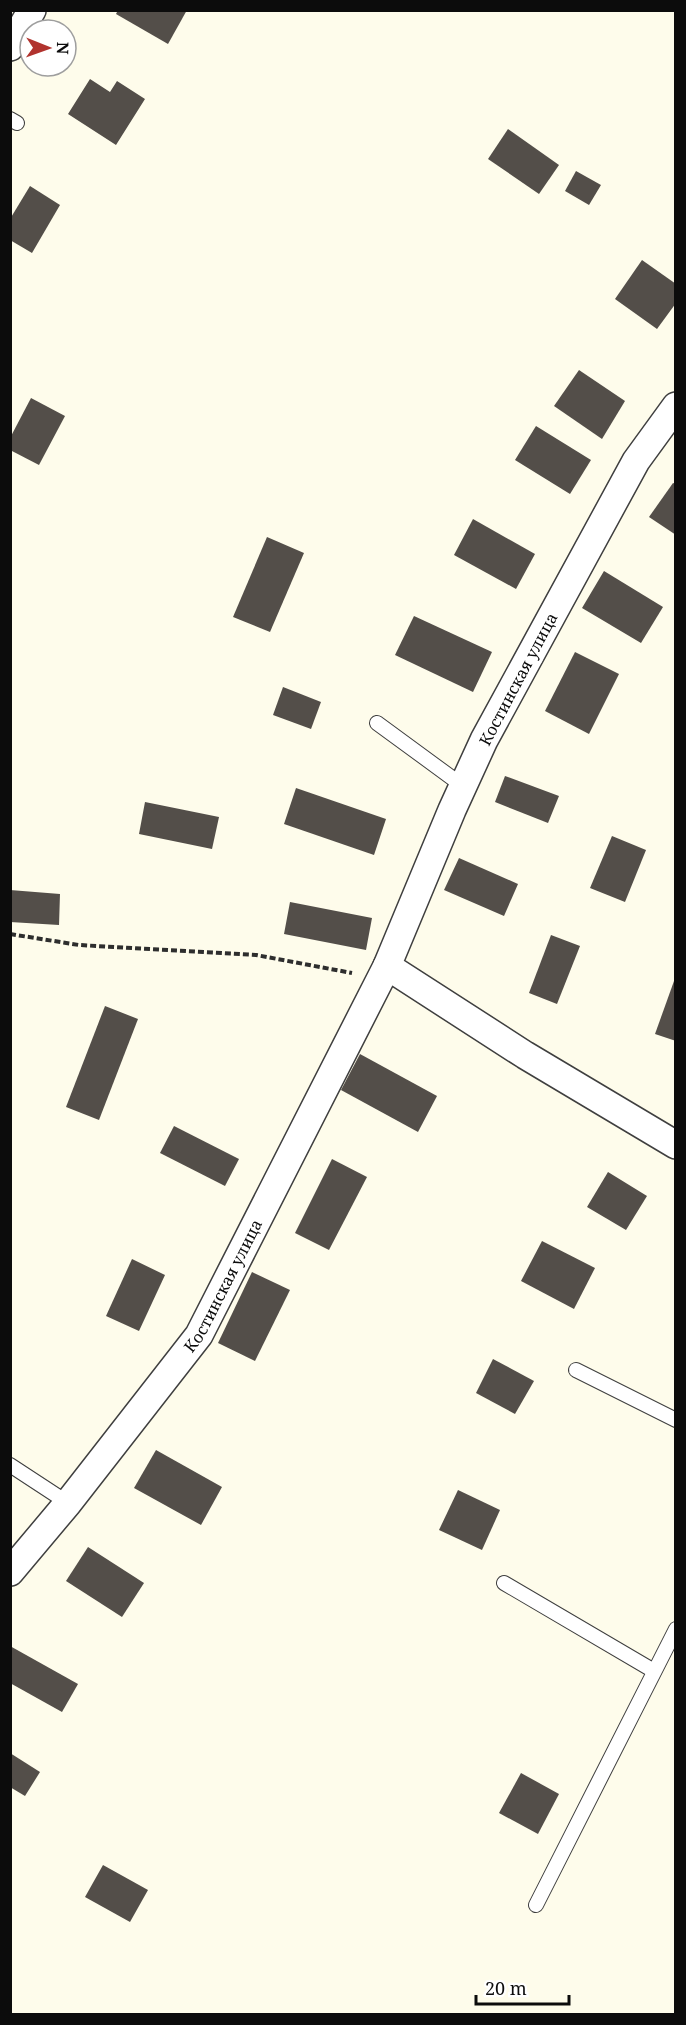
<svg xmlns="http://www.w3.org/2000/svg" width="686" height="2025" viewBox="0 0 686 2025" font-family="'Noto Serif',serif">
	<style>
		.building { fill: #534e49 }
		.lines { fill: none; stroke-linecap: round; stroke-linejoin: round }
		.service-casing { stroke: #3f3f3f; stroke-width: 16 }
		.minor-casing { stroke: #3f3f3f; stroke-width: 30 }
		.path { stroke: #2e2e2e; stroke-width: 4; stroke-dasharray: 6 3; stroke-linecap: butt }
		.service { stroke: #fff; stroke-width: 14 }
		.minor { stroke: #fff; stroke-width: 27 }
		.labels { text-anchor: middle; dominant-baseline: central; stroke-width: 6; stroke-linejoin: round; paint-order: stroke }
		.street-label { font-size: 16px; fill: #0c0c0c; stroke: #fff }
	</style>
	<rect width="100%" height="100%" fill="#fefceb"/>
	<!-- building -->
	<g class="building">
		<polygon points="118,10 187,10 168,44 116,14"/>
		<polygon points="90,79 110,92 117,81 145,99 116,145 68,114"/>
		<polygon points="508,129 559,165 539,194 488,159"/>
		<polygon points="576,171 601,185 589,205 565,191"/>
		<polygon points="30,186 60,205 32,253 10,240 10,219"/>
		<polygon points="642,260 676,284 676,303 657,329 615,299"/>
		<polygon points="579,370 625,401 602,439 554,406"/>
		<polygon points="31,398 65,416 39,465 10,450 10,438"/>
		<polygon points="536,426 591,460 570,494 515,460"/>
		<polygon points="673,483 676,484 676,535 649,517"/>
		<polygon points="473,519 535,554 516,589 454,555"/>
		<polygon points="267,537 304,553 270,632 233,617"/>
		<polygon points="604,571 663,607 641,643 582,608"/>
		<polygon points="414,616 492,652 473,692 395,655"/>
		<polygon points="575,652 619,674 589,734 545,711"/>
		<polygon points="283,687 321,702 311,729 273,715"/>
		<polygon points="505,776 559,796 548,823 495,802"/>
		<polygon points="296,788 386,819 374,855 284,824"/>
		<polygon points="145,802 219,817 212,849 139,834"/>
		<polygon points="612,836 646,850 625,902 590,888"/>
		<polygon points="459,858 518,884 504,916 444,890"/>
		<polygon points="10,890 60,894 59,925 10,922"/>
		<polygon points="290,902 372,918 366,950 284,934"/>
		<polygon points="551,935 580,946 557,1004 529,993"/>
		<polygon points="674,981 676,981 676,1041 655,1034"/>
		<polygon points="105,1006 138,1019 99,1120 66,1107"/>
		<polygon points="360,1054 437,1096 418,1132 341,1090"/>
		<polygon points="174,1126 239,1159 225,1186 160,1153"/>
		<polygon points="332,1159 367,1177 329,1250 295,1233"/>
		<polygon points="608,1172 647,1196 626,1230 587,1207"/>
		<polygon points="542,1241 595,1268 574,1309 521,1281"/>
		<polygon points="132,1259 165,1275 139,1331 106,1316"/>
		<polygon points="252,1272 290,1290 255,1361 218,1343"/>
		<polygon points="493,1359 534,1381 515,1414 476,1393"/>
		<polygon points="156,1450 222,1487 201,1525 134,1488"/>
		<polygon points="458,1490 500,1510 482,1550 439,1530"/>
		<polygon points="88,1547 144,1583 122,1617 66,1581"/>
		<polygon points="10,1646 78,1684 62,1712 10,1683"/>
		<polygon points="10,1753 40,1772 25,1796 10,1787"/>
		<polygon points="521,1773 559,1794 538,1834 499,1813"/>
		<polygon points="103,1865 148,1890 130,1922 85,1897"/>
	</g>
	<g class="lines">
		<!-- service casing -->
		<g class="service-casing">
			<g id="service">
				<polyline points="10,119 17,123"/>
				<polyline points="377,723 463,786"/>
				<polyline points="576,1370 676,1420"/>
				<polyline points="10,1465 68,1503"/>
				<polyline points="504,1583 654,1671"/>
				<polyline points="536,1905 676,1629"/>
			</g>
		</g>
		<!-- minor casing -->
		<g class="minor-casing">
			<g id="minor">
				<polyline points="10,47 32,10"/>
				<polyline points="676,406 636,461 484,740 452,810 387,966 525,1055 676,1145"/>
				<path id="s1" d="M10 1572 68 1503 199 1335 387 966"/>
			</g>
		</g>
		<!-- path -->
		<polyline class="path" points="10,934 79,945 256,955 352,973"/>
		<!-- service -->
		<use href="#service" class="service"/>
		<!-- minor -->
		<use href="#minor" class="minor"/>
	</g>
	<g class="labels">
		<!-- street labels -->
		<g class="street-label">
			<text transform="translate(518 679) rotate(-62)">Костинская улица</text>
			<text stroke="none"><textPath href="#s1" startOffset="358">Костинская улица</textPath></text>
		</g>
	</g>
	<!-- border -->
	<rect width="686" height="2025" fill="none" stroke="#0c0c0c" stroke-width="24"/>
	<!-- north arrow -->
	<g transform="translate(48 48) rotate(91)"><circle r="28" fill="#ffffff" stroke="#9e9e9e" stroke-width="1.5"/>
	<path d="M0-4.5L10 22L0 15L-10 22Z" fill="#b1332e"/>
	<text y="-9" font-size="16" font-weight="bold" text-anchor="middle" fill="#0c0c0c">N</text>
	</g>
	<!-- scale -->
	<path d="M476 1995v9h93v-9" fill="none" stroke="#0c0c0c" stroke-width="3"/>
	<text x="485" y="1995" font-size="18" fill="#0c0c0c" stroke="#ffffff" stroke-width="4.5" paint-order="stroke">20 m</text>
</svg>
